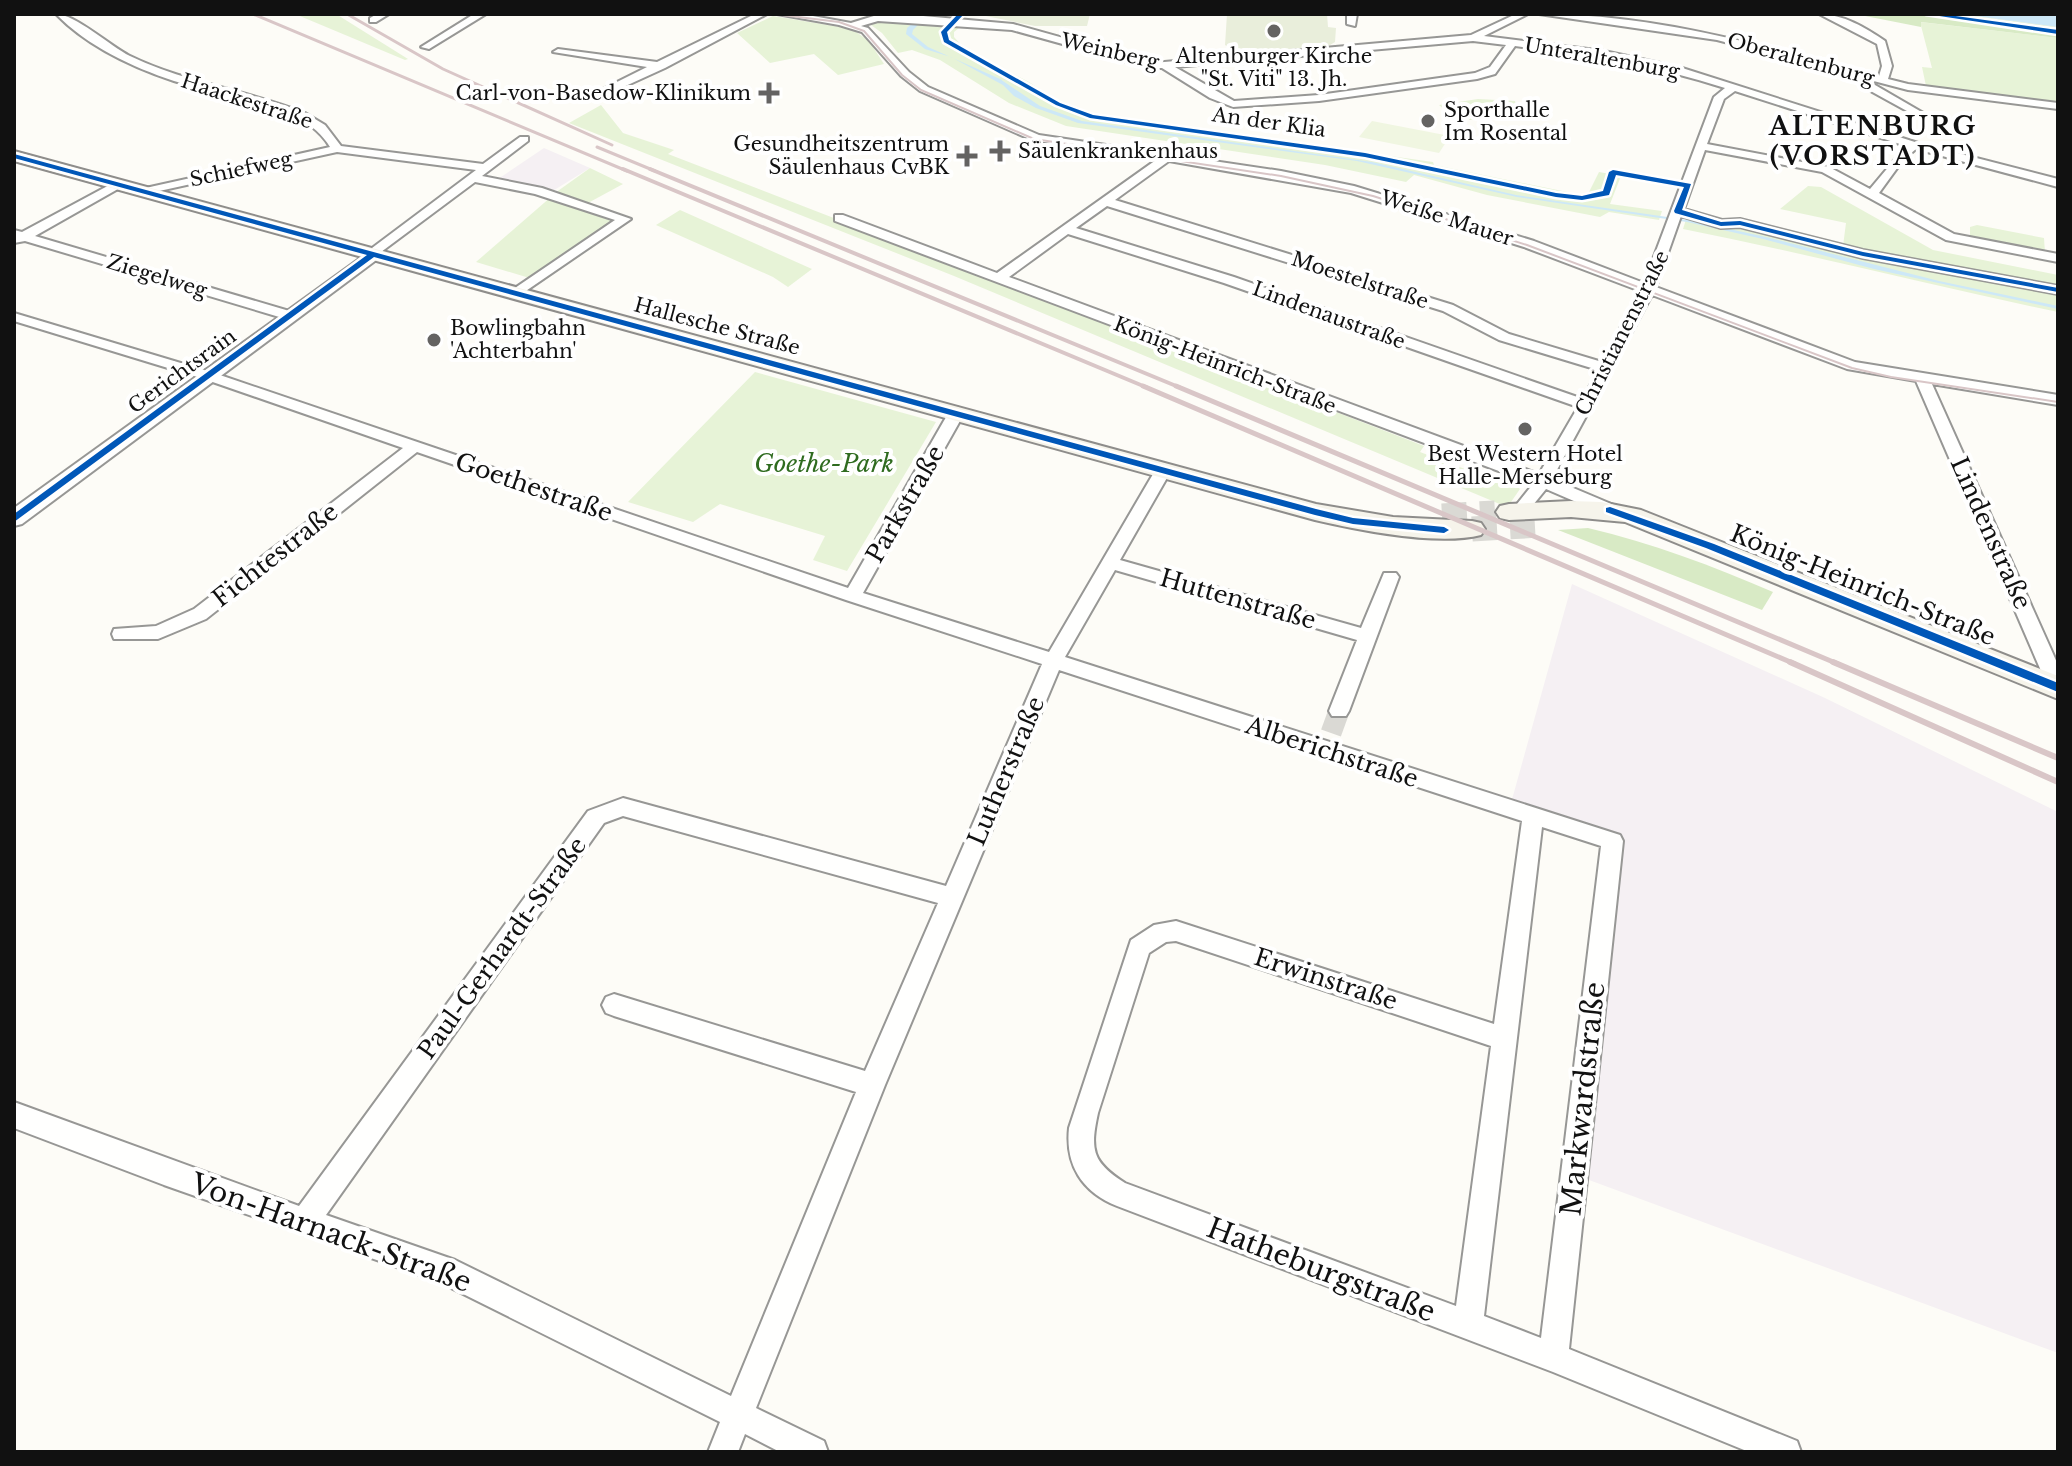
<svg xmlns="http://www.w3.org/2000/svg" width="2072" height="1466" viewBox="0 0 2072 1466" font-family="'Libre Baskerville',serif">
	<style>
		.industrial { fill: #f5f0f3 }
		.green { fill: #e7f3d7 }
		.forest { fill: #d8eac5 }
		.cemetery { fill: #e9eedb }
		.pitch { fill: #f0f6e1 }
		.water { fill: #cde8f7 }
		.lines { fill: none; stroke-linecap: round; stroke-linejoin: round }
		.minor-tunnel { stroke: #dad9d4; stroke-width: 21; stroke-dasharray: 21 11; stroke-linecap: butt }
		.secondary-tunnel { stroke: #dad9d4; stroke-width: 25; stroke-dasharray: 25 13; stroke-linecap: butt }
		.minor-casing { stroke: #979795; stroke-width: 4 }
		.tertiary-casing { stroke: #979795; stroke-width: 4 }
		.secondary-casing { stroke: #8e8d8b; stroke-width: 4 }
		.minor { fill: #fffffe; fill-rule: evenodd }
		.tertiary { fill: #fffffe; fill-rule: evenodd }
		.secondary { fill: #f6f4eb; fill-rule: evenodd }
		.tram { stroke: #d9c6c7; stroke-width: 2 }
		.rail-far3 { stroke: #d9c6c7; stroke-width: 3 }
		.rail-far2 { stroke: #d9c6c7; stroke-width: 4 }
		.rail-far1 { stroke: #d9c6c7; stroke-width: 5 }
		.rail { stroke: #d9c6c7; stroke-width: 6 }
		.cycleway-casing { stroke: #fff; stroke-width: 5 }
		.cycleway { fill: #0057b8; fill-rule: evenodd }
		.poi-dot { fill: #646362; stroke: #fff; stroke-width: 3 }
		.labels { text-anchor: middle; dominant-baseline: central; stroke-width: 8; stroke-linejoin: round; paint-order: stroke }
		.far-street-label { font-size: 20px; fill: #111; stroke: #fff }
		.far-poi-label { font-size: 20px; fill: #111; stroke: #fff; text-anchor: start }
		.park-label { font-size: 24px; font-style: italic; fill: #2f6b1f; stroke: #fff }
		.street-label { font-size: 24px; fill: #111; stroke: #fff }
		.far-district-label { font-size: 26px; font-weight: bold; letter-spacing: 2px; fill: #111; stroke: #fff }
		.near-street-label { font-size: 28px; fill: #111; stroke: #fff }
	</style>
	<rect width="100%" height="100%" fill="#fdfcf7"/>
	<!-- industrial -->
	<g class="industrial">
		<polygon points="544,148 590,168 551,192 498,179"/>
		<polygon points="1572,584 1825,698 2058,812 2058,1353 1589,1180 1618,839 1511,803"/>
	</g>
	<!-- green -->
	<g class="green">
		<polygon points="295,14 336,14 408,59 405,60"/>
		<polygon points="773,16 852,29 869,41 884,64 838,75 814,54 770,63 737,33"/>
		<polygon points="882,21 965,23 954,32 954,37 965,49 1029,82 1060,103 1089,114 1433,162 1434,165 1587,196 1599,172 1621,176 1610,204 1662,211 1659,220 1609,212 1600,217 1487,195 1414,175 1406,182 1325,165 1066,126 1009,103 940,60 912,50 898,53 882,33 871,25"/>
		<polygon points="1920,22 2058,38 2058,102 1926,86 1922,67 1932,68"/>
		<polygon points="1478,99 1515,101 1518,112 1480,111 1473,120 1457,120 1439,105"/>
		<polygon points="601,105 623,133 674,150 668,154 1424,446 1420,452 1502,483 1507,477 1517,481 1514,483 1520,489 1511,502 1502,505 954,276 569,123"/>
		<polygon points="590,168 623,184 588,203 555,193"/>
		<path d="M1808 186 1821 187 1933 250 2058 275V312C1933 286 1809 254 1683 229L1688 213 1843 246 1846 223 1780 209Z"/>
		<polygon points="552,196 625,219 536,280 476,262"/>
		<polygon points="680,210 812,269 788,287 773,277 656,225"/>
		<polygon points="1977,225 2044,238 2045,253 1970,238 1970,227"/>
		<polygon points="755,372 936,422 847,571 813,560 825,536 720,504 693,522 628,502"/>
	</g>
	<!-- forest -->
	<g class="forest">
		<polygon points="1855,14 1961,14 2058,27 2058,38 1921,22 1921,27"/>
		<path d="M1588 528C1652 543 1713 566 1773 592L1762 610 1558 530Z"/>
	</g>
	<!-- cemetery -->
	<g class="cemetery">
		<polygon points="976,14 1090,14 1087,26 1035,26"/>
		<polygon points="1227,14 1327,14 1328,27 1336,28 1335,42 1325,48 1241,56 1225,45"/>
	</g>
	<!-- pitch -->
	<polygon class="pitch" points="1372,121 1450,136 1439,153 1359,137"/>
	<!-- water -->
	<g class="water">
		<polygon points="924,14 929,14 913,30 912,34 928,47 1000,79 1040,106 1082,121 1372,162 1516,195 1688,220 1766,237 1939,281 2058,306 2058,309 1874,269 1763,239 1687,222 1517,197 1357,161 1078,123 1036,108 1014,96 1003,85 951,57 925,49 906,34 907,28"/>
		<polygon points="1961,14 2058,14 2058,27"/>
	</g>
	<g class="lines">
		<!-- minor-tunnel -->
		<polyline class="minor-tunnel" points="1331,733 1339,711"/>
		<!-- secondary-tunnel -->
		<g class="secondary-tunnel">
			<polyline points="1442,516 1495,513"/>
			<polyline points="1472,529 1541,525"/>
		</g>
		<!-- minor casing -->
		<g class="minor-casing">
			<g id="minor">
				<path d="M56 14C75 14 110 46 130 56 185 83 248 90 305 113L325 125 341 146 483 164 520 137H528V141L482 176 542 188 631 219 517 297 510 293 512 290 615 220 535 194 475 182 373 258 367 254 368 251 476 170 337 152 141 195V189L330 147C303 101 222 96 174 81 132 67 87 46 56 14Z"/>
				<polygon points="377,14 389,14 376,22 370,22 370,18"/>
				<polygon points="474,14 486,14 429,49 421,47"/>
				<polygon points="755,14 767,14 665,68 597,99 593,98 593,94 647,67 553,52 558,49 657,62"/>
				<path d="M777 14H802L851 23 877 15H912L1013 24 1153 63 1471 35 1516 14H1528L1484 36 1604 51 1679 67 1918 143 2058 179V187L1916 149 1903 160 1879 193 1954 234 2058 254V262L1946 240 1822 172 1705 150 1684 209 1722 220 1740 219 1863 250 2058 286V294L1863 258 1740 227 1721 228 1681 216 1656 287 1855 362 2058 395V405L1932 384 2058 665V694L2048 687 1916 381 1847 369 1652 295 1552 479 1616 506 1618 510 1610 515 1604 514 1546 489 1533 505 1531 515H1519L1517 504 1533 484 835 221V215H843L997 273 1156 160 1032 140 920 91 901 76 862 32 839 25ZM878 21 1012 30 1149 68H1162L1210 98 1233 107 1319 101 1477 79 1495 74 1515 46C1588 55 1656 66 1725 88L1714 97 1644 283 1534 241 1354 186 1281 171 1039 135 928 87 909 72 868 28 861 26ZM1473 41 1506 45 1490 67 1475 73 1319 95 1234 101 1175 67ZM1735 91 1906 146 1870 189 1829 167 1707 144 1724 99ZM1169 161 1351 193 1524 247 1640 291 1602 362 1509 334 1453 305 1115 200ZM1107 206 1443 311 1499 340 1598 370 1583 399 1234 277 1076 228ZM1068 234 1224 283 1578 407 1539 474 1009 277Z"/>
				<polygon points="1347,14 1357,14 1355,26 1347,24"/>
				<path d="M1539 14C1656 14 1767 47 1879 76L1882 66 1877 44 1819 14C1843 14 1866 28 1885 41L1892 66 1888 79 1908 84 2058 103V109L1908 90 1717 40Z"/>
				<polygon points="1867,85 1875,85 1925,114 1916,116 1867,89"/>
				<polygon points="115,182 125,185 35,236 296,313 296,319 286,319 25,241 14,243 14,230 22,232"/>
				<path d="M14 313 214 373 848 588 949 412 957 407 962 409 965 412 863 593 1049 652 1156 469 1164 464 1172 469 1120 560 1361 628 1384 573H1396L1399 577 1349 711 1346 716H1332L1329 711 1357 640 1115 570 1065 657 1620 835 1623 841 1569 1349 1797 1441 1801 1452H1749L1553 1372 1117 1206C1082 1192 1065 1165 1069 1128L1131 940 1154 925 1176 921 1494 1024 1522 821 1059 670 885 1085 756 1408 824 1441 828 1452H780L745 1434 738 1452H708L720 1422 439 1282 164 1185 14 1128V1102L299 1206 588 811 623 798 946 886 1042 664 846 600 417 452 206 619 158 639H114L112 634 114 629 156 626 194 609 403 448 204 379 14 321ZM623 816 938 903 865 1071 614 994 606 997 602 1005 606 1013 614 1016 856 1092 731 1396 455 1260 326 1215 604 823ZM1542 827 1601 846 1541 1338 1484 1316ZM1176 941 1491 1046 1456 1306 1125 1183C1092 1162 1090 1150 1098 1113L1149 953 1166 942Z"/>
			</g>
		</g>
		<!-- tertiary casing -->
		<g class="tertiary-casing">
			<polygon id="tertiary" points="373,249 381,254 379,258 22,524 14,526 14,508"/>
		</g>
		<!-- secondary casing -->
		<g class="secondary-casing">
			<g id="secondary">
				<path d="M14 151 1316 504 1393 517 1472 521 1481 523 1485 529 1481 535C1438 546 1358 530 1315 520L14 161Z"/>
				<polygon points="1571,501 1601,502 1641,510 2058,676 2058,699 1625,522 1571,517 1509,520 1500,518 1496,512 1500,506 1509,504"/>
			</g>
		</g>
		<!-- minor -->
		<use href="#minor" class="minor"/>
		<!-- tertiary -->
		<use href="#tertiary" class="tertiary"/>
		<!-- secondary -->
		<use href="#secondary" class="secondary"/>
		<!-- tram -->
		<polyline class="tram" points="774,14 839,22 864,31 902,75 921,90 1034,139 1281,176 1373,196 1527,245 1852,368 1891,377 2058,402"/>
		<!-- rail-far3 -->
		<g class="rail-far3">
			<polyline points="253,14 627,171"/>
			<polyline points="347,14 443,69 612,145"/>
			<polyline points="597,147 655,171"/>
		</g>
		<!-- rail-far2 -->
		<g class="rail-far2">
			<polyline points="623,169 1148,388"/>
			<polyline points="650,169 1181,388"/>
		</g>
		<!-- rail-far1 -->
		<g class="rail-far1">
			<polyline points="1143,386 1795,664"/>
			<polyline points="1176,386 1838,664"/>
		</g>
		<!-- rail -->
		<g class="rail">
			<polyline points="1790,662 2058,782"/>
			<polyline points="1833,662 2058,758"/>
		</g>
		<!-- cycleway casing -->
		<g class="cycleway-casing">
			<g id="cycleway">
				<polygon points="958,14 964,14 947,32 949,40 1060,103 1093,115 1365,153 1556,193 1582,196 1603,191 1609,172 1613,170 1691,184 1682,210 1721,222 1740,221 1863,252 2058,288 2058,292 1863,256 1740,225 1721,226 1675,213 1674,211 1684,187 1616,175 1609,195 1582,200 1556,197 1365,157 1090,118 1056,105 944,42 941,32"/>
				<polygon points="1926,14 1941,14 2058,30 2058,34"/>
				<polygon points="14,154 1316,509 1353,518 1444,527 1449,530 1444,533 1353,524 1315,515 374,257 14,522 14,514 367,255 14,158"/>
				<polygon points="1610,507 1714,544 2058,683 2058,692 1706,548 1606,512 1606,508"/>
			</g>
		</g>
		<!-- cycleway -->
		<use href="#cycleway" class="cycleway"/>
	</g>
	<!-- markers -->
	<g class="poi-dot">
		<circle cx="1274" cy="31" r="8"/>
		<path d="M765 81h8v8h8v8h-8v8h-8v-8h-8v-8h8z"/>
		<circle cx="1428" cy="121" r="8"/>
		<path d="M996 139h8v8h8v8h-8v8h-8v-8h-8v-8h8z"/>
		<path d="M963 144h8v8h8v8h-8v8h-8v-8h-8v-8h8z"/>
		<circle cx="434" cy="340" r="8"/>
		<circle cx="1525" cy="429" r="8"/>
	</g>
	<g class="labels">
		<!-- far-street labels -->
		<g class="far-street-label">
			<text transform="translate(1110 51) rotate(13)">Weinberg</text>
			<text transform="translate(1602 58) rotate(10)">Unteraltenburg</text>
			<text transform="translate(1801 59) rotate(15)">Oberaltenburg</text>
			<text transform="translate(247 101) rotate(18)">Haackestraße</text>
			<text transform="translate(1269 122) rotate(8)">An der Klia</text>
			<text transform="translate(241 169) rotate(-12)">Schiefweg</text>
			<text transform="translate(1447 218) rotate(18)">Weiße Mauer</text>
			<text transform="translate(157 276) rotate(17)">Ziegelweg</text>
			<text transform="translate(1360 280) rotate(18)">Moestelstraße</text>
			<text transform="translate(1329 315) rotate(20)">Lindenaustraße</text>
			<text transform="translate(717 326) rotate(15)">Hallesche Straße</text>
			<text transform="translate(1622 333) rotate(-63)">Christianenstraße</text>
			<text transform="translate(1225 365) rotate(21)">König-Heinrich-Straße</text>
			<text transform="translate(182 371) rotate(-36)">Gerichtsrain</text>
		</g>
		<!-- far-poi labels -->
		<g class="far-poi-label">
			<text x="1274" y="56" text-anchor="middle">Altenburger Kirche<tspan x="1274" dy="23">"St. Viti" 13. Jh.</tspan></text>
			<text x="751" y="93" text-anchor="end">Carl-von-Basedow-Klinikum</text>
			<text x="1444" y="110">Sporthalle<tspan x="1444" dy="23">Im Rosental</tspan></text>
			<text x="949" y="144" text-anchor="end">Gesundheitszentrum<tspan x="949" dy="23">Säulenhaus CvBK</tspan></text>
			<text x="1018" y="151">Säulenkrankenhaus</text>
			<text x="450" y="328">Bowlingbahn<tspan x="450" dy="23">'Achterbahn'</tspan></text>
			<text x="1525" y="454" text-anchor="middle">Best Western Hotel<tspan x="1525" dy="23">Halle-Merseburg</tspan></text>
		</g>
		<!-- park labels -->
		<g class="park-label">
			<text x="824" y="463">Goethe-Park</text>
		</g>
		<!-- street labels -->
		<g class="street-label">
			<text transform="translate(534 487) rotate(19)">Goethestraße</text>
			<text transform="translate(905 504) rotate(-60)">Parkstraße</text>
			<text transform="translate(1991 533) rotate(66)">Lindenstraße</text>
			<text transform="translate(275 555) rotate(-38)">Fichtestraße</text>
			<text transform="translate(1863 585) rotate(22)">König-Heinrich-Straße</text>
			<text transform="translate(1238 599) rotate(16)">Huttenstraße</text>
			<text transform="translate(1332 752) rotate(18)">Alberichstraße</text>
			<text transform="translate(1006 771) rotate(-67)">Lutherstraße</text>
			<text transform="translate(502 948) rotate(-54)">Paul-Gerhardt-Straße</text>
			<text transform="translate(1326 979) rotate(18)">Erwinstraße</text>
		</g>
		<!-- far-district labels -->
		<g class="far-district-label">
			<text x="1873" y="126">ALTENBURG<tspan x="1873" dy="30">(VORSTADT)</tspan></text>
		</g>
		<!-- near-street labels -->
		<g class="near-street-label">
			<text transform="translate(1583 1099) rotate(-84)">Markwardstraße</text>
			<text transform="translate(331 1233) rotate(20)">Von-Harnack-Straße</text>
			<text transform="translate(1321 1270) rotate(21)">Hatheburgstraße</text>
		</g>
	</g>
	<!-- border -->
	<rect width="2072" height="1466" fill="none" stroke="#111111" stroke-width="32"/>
</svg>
